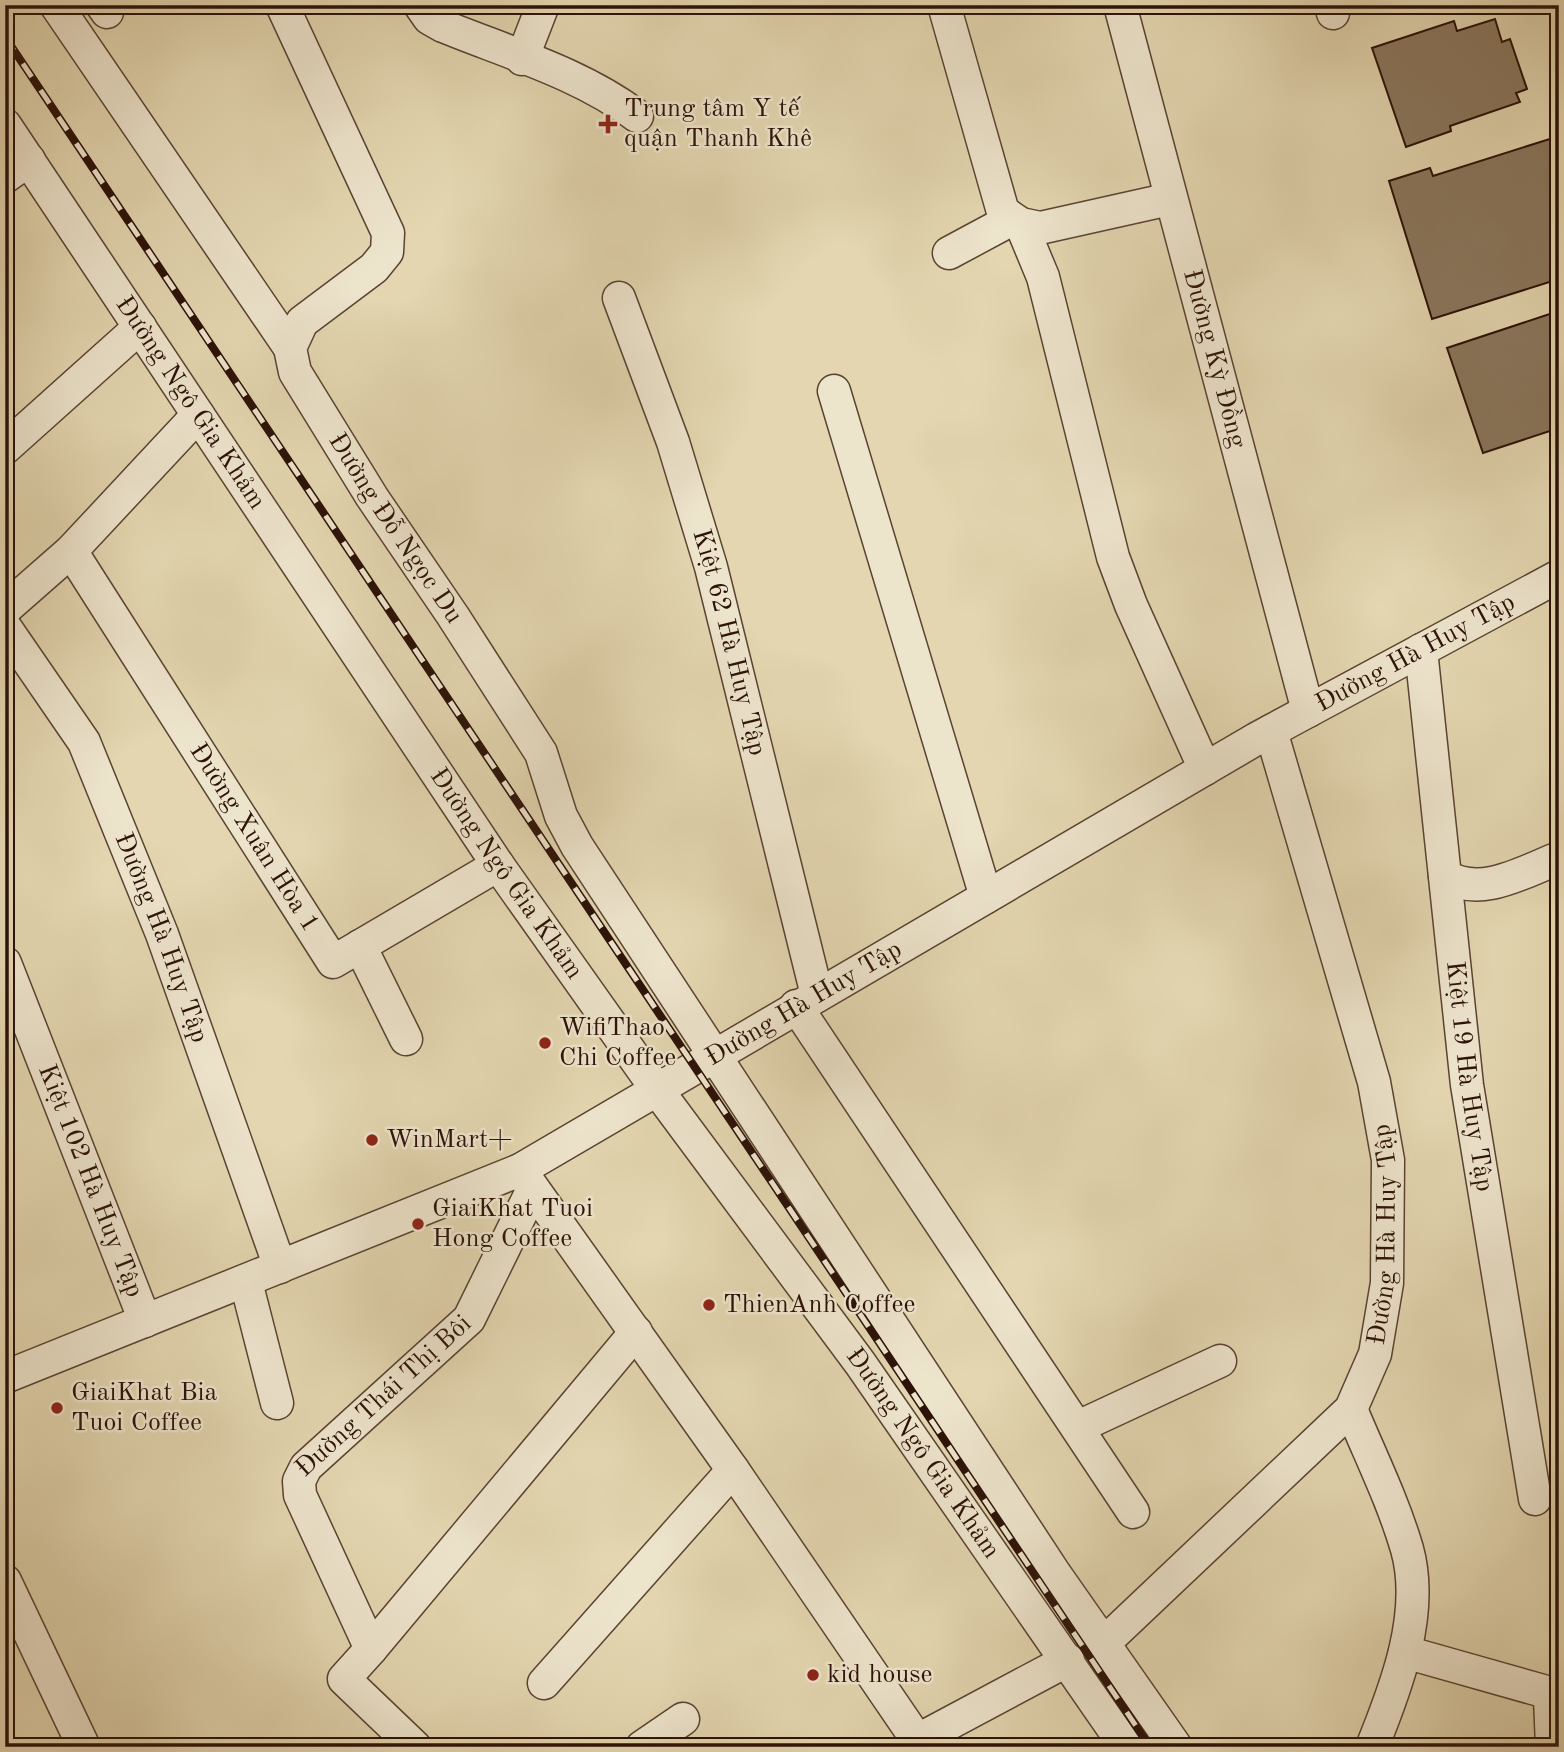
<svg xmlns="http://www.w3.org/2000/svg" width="1564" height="1752" viewBox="0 0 1564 1752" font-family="'Old Standard TT',serif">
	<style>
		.building { fill: #8b785f; stroke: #2c1208; stroke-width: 2 }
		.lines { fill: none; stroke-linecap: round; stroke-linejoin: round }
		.minor-casing { stroke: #5a4332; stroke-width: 35 }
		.minor { stroke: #ede4cc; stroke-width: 32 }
		.rail-casing { stroke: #2c1208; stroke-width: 8 }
		.rail { stroke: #ede4cc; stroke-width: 5; stroke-dasharray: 16; stroke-linecap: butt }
		.poi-dot { fill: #8f2418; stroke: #ede4cc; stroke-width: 2.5 }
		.labels { text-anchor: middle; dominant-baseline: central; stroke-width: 5; stroke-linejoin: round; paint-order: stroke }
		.poi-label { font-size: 26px; fill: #2c1208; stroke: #ede4cc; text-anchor: start }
		.street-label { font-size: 26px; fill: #2c1208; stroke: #ede4cc }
	</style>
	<rect width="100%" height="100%" fill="#e3d6b0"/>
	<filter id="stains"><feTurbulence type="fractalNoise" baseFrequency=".00286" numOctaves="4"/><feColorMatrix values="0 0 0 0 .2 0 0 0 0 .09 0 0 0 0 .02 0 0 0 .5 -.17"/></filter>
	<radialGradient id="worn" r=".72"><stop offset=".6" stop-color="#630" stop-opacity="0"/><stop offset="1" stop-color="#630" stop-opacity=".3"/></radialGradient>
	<!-- building -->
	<g class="building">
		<polygon points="1495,19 1502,42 1510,39 1527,89 1516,93 1520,102 1450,126 1451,131 1406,147 1372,48 1454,21 1457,31"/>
		<polygon points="1559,136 1559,279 1432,319 1389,181 1430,168 1433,176"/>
		<polygon points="1559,311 1559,428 1483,453 1447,348"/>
	</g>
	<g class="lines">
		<!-- minor casing -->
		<g class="minor-casing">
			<g id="minor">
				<polyline points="56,5 290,348"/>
				<polyline points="102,5 107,12"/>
				<path id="s1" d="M282 5 388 233 387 252 374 268 302 322 290 348 295 372 372 497 453 616 541 753 561 816 577 846 1055 1574 1176 1747"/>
				<path d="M420 5 429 18 443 26C507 52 582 74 637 116"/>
				<polyline points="944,5 1003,212 1021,224 1040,228 1170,199"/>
				<path id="s2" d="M1120 5 1308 711"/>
				<polyline points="1331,5 1333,13"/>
				<polyline points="522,59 543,5"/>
				<path id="s3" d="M5 125 498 865 658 1091 860 1363 1126 1747"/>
				<polyline points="5,177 29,160"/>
				<polyline points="1021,224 1043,277 1113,557 1131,605 1205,769"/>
				<polyline points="949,253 1003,224 1009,216"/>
				<path id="s4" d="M619 298 673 442 711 567 817 995"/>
				<polyline points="834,391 986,897"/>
				<polyline points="5,448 140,327"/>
				<path id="s5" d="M71 551 333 962 498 865"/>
				<polyline points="5,609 71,551 198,415"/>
				<path id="s6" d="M5 627 84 742 162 934 280 1267"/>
				<path id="s7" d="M1421 650 1467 1085 1535 1499"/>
				<path d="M1445 876C1481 898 1523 872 1559 858"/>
				<polyline points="360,946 406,1039"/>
				<path id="s8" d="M5 963 145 1321"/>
				<polyline points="796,1006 1133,1512"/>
				<polyline points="520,1170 733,1470 922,1747"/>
				<polyline points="246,1282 277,1403"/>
				<path id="s9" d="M5 1377 520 1170 1256 739 1559 576"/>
				<path d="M1351 1409C1370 1455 1393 1501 1407 1549 1425 1613 1396 1688 1372 1747"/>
				<polyline points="1078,1427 1220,1361"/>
				<polyline points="5,1581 82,1743 81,1747"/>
				<path id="s10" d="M1103 1644 1351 1409 1375 1354 1387 1283 1388 1160 1374 1082 1271 731"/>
				<polyline points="371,1649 636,1332"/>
				<polyline points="1405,1652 1543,1691 1550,1698 1552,1747"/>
				<polyline points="544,1683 733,1470"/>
				<polyline points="918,1740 1068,1660"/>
				<path id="s11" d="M415 1747 344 1679 371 1649 300 1495 299 1481 306 1467 469 1319 533 1189"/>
				<polyline points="642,1747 683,1719"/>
			</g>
		</g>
		<!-- minor -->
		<use href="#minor" class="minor"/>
		<!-- rail casing -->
		<g class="rail-casing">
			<polyline id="rail" points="5,37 1150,1747"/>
		</g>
		<!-- rail -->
		<use href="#rail" class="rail"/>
	</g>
	<!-- markers -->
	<g class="poi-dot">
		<path d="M604.5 113.5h7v7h7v7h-7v7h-7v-7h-7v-7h7z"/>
		<circle cx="545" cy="1043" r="7"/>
		<circle cx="372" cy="1140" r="7"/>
		<circle cx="418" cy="1224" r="7"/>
		<circle cx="709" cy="1305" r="7"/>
		<circle cx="57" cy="1408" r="7"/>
		<circle cx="813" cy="1675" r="7"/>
	</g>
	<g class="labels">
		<!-- poi labels -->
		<g class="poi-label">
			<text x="624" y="109">Trung tâm Y tế<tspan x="624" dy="30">quận Thanh Khê</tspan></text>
			<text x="559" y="1028">WifiThao<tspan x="559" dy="30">Chi Coffee</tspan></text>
			<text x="386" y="1140">WinMart+</text>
			<text x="432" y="1209">GiaiKhat Tuoi<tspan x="432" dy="30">Hong Coffee</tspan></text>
			<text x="723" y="1305">ThienAnh Coffee</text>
			<text x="71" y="1393">GiaiKhat Bia<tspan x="71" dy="30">Tuoi Coffee</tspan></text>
			<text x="827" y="1675">kid house</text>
		</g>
		<!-- street labels -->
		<g class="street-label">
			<text stroke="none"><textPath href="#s2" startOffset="366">Đường Kỳ Đồng</textPath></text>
			<text stroke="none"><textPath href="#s3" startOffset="334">Đường Ngô Gia Khảm</textPath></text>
			<text stroke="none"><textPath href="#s1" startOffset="620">Đường Đỗ Ngọc Du</textPath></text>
			<text stroke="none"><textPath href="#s4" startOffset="362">Kiệt 62 Hà Huy Tập</textPath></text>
			<text stroke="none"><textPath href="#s9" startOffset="1589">Đường Hà Huy Tập</textPath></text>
			<text stroke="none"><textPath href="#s5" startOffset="340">Đường Xuân Hòa 1</textPath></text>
			<text stroke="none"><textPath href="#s3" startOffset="901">Đường Ngô Gia Khảm</textPath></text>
			<text stroke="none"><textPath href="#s6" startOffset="350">Đường Hà Huy Tập</textPath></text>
			<text stroke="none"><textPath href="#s9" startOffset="884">Đường Hà Huy Tập</textPath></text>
			<text stroke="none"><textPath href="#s7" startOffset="429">Kiệt 19 Hà Huy Tập</textPath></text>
			<text stroke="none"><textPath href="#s8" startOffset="234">Kiệt 102 Hà Huy Tập</textPath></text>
			<text stroke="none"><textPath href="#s10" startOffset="522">Đường Hà Huy Tập</textPath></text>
			<text stroke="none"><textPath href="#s11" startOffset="443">Đường Thái Thị Bôi</textPath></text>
			<text stroke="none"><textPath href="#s3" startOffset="1615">Đường Ngô Gia Khảm</textPath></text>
		</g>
	</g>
	<!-- margin -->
	<rect width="1564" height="1752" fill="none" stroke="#e3d6b0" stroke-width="28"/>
	<rect x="7" y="7" width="1550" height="1738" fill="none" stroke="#2c1208" stroke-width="3.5"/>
	<rect x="14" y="14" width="1536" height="1724" fill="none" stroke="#2c1208" stroke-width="2"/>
	<rect width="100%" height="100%" filter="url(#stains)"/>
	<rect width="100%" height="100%" fill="url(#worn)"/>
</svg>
